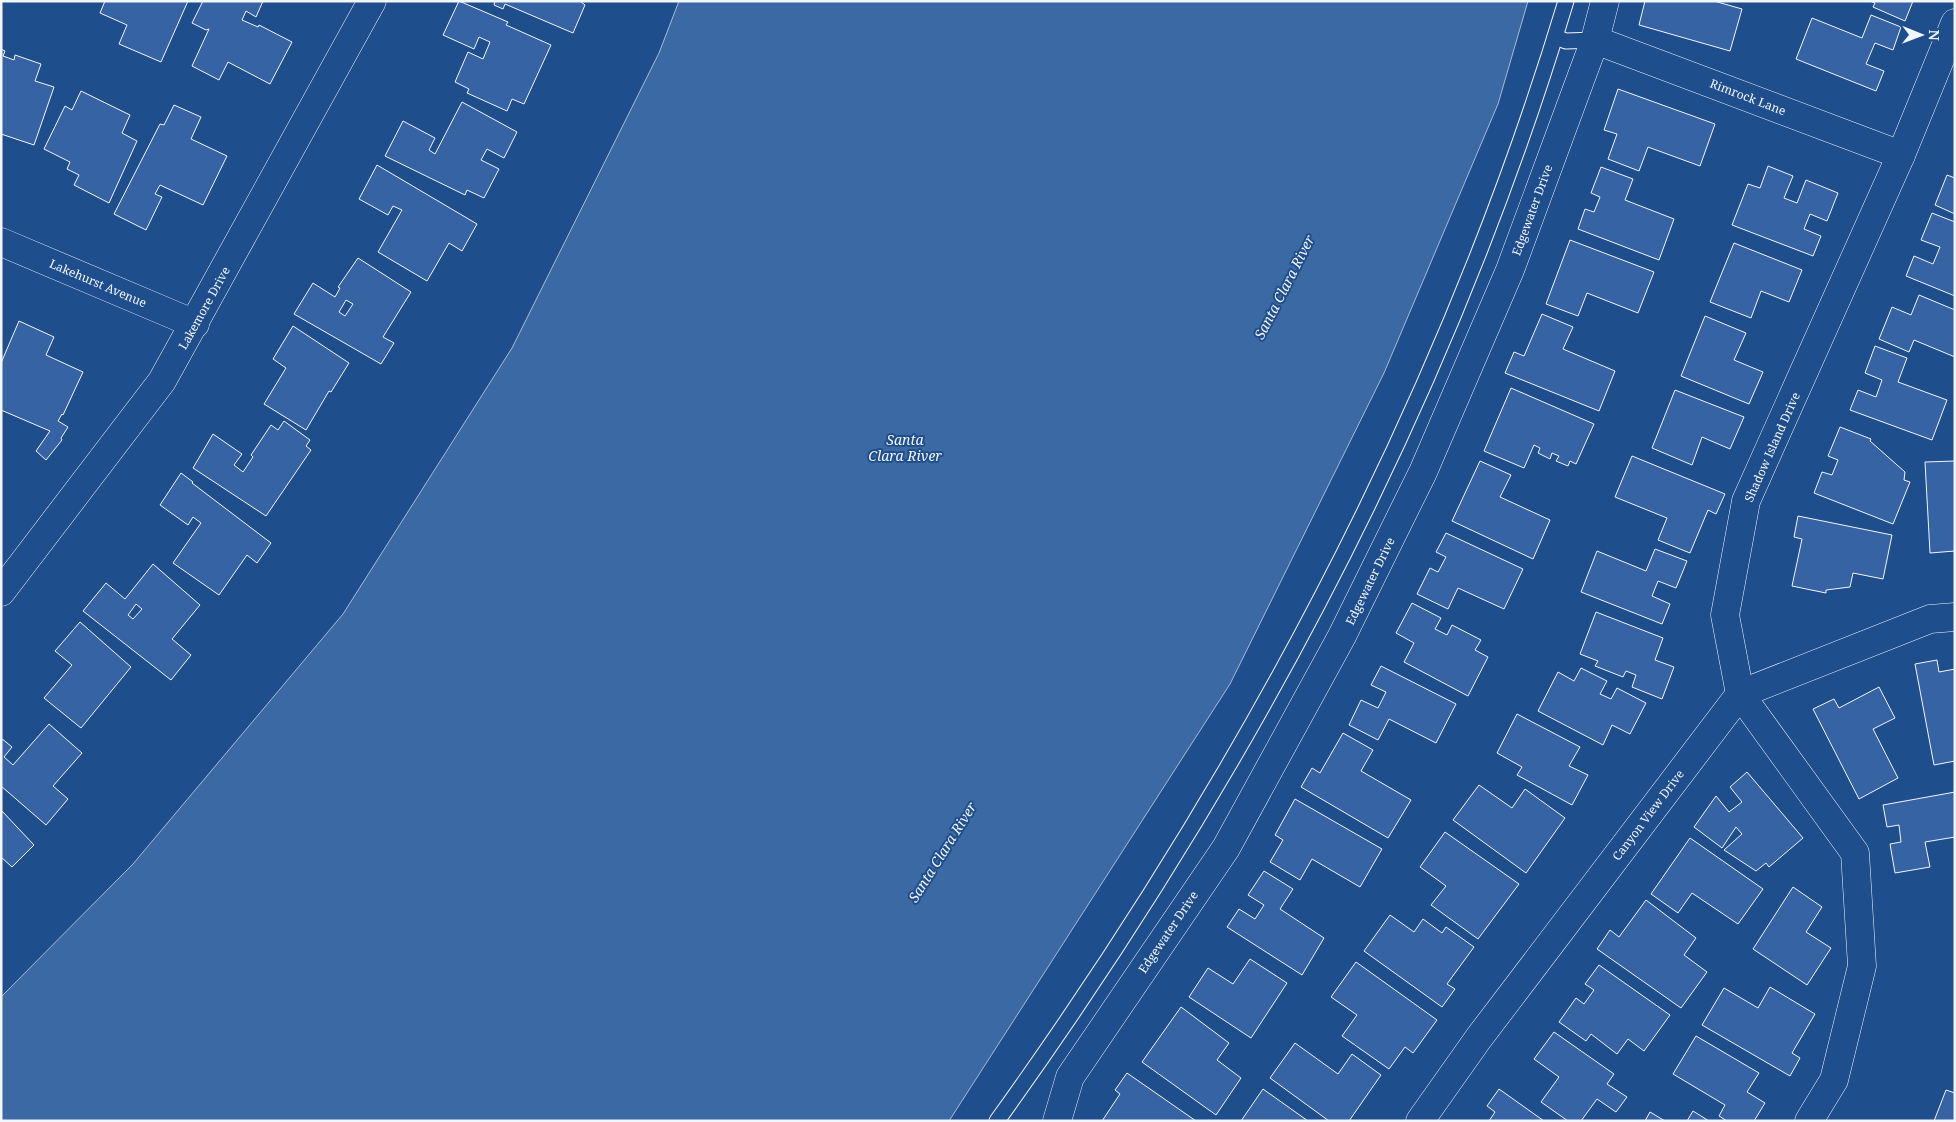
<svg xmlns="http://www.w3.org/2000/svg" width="1956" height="1122" viewBox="0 0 1956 1122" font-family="'Noto Serif',serif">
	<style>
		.water { fill: #3b69a3; stroke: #a8bbd7 }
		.building { fill: #3563a3; stroke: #f2f6ff; fill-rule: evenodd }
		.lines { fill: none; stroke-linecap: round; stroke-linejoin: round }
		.lane-casing { stroke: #f2f6ff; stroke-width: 17 }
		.street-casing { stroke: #f2f6ff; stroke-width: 29 }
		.lane { stroke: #1f4e8c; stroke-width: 15 }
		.street { stroke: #1f4e8c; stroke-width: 28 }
		.labels { text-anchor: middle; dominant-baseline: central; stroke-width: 4; stroke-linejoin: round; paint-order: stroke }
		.street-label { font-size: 12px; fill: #f2f6ff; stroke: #1f4e8c }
		.water-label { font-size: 14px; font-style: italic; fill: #f2f6ff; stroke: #1f4e8c }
	</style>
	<rect width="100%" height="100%" fill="#1f4e8c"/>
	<!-- water -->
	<polygon class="water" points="679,1 1528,1 1498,104 1384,373 1230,684 949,1121 1,1121 1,997 133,864 343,614 512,348 659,53"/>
	<!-- building -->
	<g class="building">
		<polygon points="105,1 188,1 161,62 119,44 127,25 100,13"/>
		<polygon points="203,1 263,1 256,17 246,11 242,20 258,27 259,25 292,42 270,84 228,62 219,80 192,66 209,29 206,30 192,23"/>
		<polygon points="459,1 508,22 506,25 551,45 524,104 512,99 507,111 467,93 469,89 455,82 468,52 483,59 490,42 479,37 474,49 443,35"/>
		<polygon points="495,1 580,1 585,5 573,33 505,4 503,9 494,5"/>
		<polygon points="1645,1 1714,1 1742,9 1730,51 1639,25"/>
		<polygon points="1870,1 1913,1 1905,21 1873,7 1875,3"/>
		<polygon points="1871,15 1901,27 1893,50 1875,43 1866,64 1884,71 1876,91 1796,59 1812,18 1862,38"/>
		<polygon points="1,49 5,51 3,56 14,60 15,55 41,64 35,81 54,87 34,145 1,134"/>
		<polygon points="1618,89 1715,124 1700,166 1648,147 1639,171 1608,159 1617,134 1604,130"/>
		<polygon points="81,91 130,115 122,133 137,141 109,203 74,185 79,175 67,169 70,162 44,149 65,106 72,110"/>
		<polygon points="462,102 517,132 504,158 487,149 481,160 499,169 484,198 467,190 465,195 385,156 403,121 435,138 429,150 435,154"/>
		<polygon points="174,105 201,117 191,139 227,156 203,205 160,185 155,194 162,197 146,230 114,214 160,124 164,125"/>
		<polygon points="377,165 477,224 462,251 449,243 427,281 378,252 402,210 393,206 388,215 359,199"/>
		<polygon points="1768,166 1793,176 1784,198 1797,203 1806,180 1838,193 1827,221 1810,214 1804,229 1821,236 1813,256 1732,225 1748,184 1760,188"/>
		<polygon points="1601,167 1633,179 1625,200 1674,219 1659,260 1578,229 1585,209 1594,212 1600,197 1591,193"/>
		<polygon points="1947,175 1955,178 1955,214 1935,205"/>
		<polygon points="1932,213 1955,222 1955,296 1906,276 1914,256 1933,264 1940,247 1921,240"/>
		<polygon points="1570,240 1654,272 1638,313 1587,293 1578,316 1546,304"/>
		<polygon points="1734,243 1802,270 1789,302 1761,291 1751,318 1710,302"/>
		<path d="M358 258 411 292 383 337 394 343 381 364 294 314 313 283 335 297 340 288 338 287ZM346 300 353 304 345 316 339 312Z"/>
		<polygon points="1919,295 1955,310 1955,357 1914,340 1909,352 1879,339 1892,307 1911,315"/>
		<polygon points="1542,314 1573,327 1563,349 1615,371 1599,411 1505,373 1514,352 1524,356"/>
		<polygon points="1705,316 1746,333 1734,360 1763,372 1749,404 1681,376"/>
		<polygon points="19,321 54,337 46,355 83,372 63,415 62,414 58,421 68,427 61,438 62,440 46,460 36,451 50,431 1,410 1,363"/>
		<polygon points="293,326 349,363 331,392 329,391 306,430 264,404 286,368 273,359"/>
		<polygon points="1875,346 1907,358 1898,382 1947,400 1932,440 1850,410 1858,390 1876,397 1882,380 1865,373"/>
		<polygon points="1511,388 1594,424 1576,464 1570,461 1568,466 1556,461 1559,456 1552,453 1550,459 1538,453 1540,448 1534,445 1524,468 1484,451"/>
		<polygon points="1675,390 1744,417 1730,449 1702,437 1692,465 1652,448"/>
		<polygon points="284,421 310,440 306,446 311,450 266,516 193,468 213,434 242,454 234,465 243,472 253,457 251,455 271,425 278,430"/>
		<polygon points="1840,427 1871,439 1870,441 1905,472 1904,480 1910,482 1893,524 1814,493 1822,472 1832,475 1838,460 1828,456"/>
		<polygon points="1632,456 1725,494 1716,514 1708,510 1690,553 1658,540 1667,518 1615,497"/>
		<polygon points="1480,461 1511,475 1500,497 1550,520 1533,559 1452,521"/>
		<polygon points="1955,461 1955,551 1930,553 1925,462"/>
		<polygon points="181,473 193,482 192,483 271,543 257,563 247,555 219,595 173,563 201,523 193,517 188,525 160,505"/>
		<polygon points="1798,516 1892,535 1883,579 1853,573 1850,587 1826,590 1826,593 1792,586 1802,539 1794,537"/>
		<polygon points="1446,533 1523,569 1504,609 1458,588 1448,609 1417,594 1430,568 1438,572 1446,557 1436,552"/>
		<polygon points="1655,549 1687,561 1676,588 1658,581 1652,596 1670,604 1662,624 1581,592 1597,551 1646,571"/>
		<path d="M153 564 200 605 172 639 191 655 171 680 83 611 106 583 125 599ZM136 604 142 609 133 619 128 615Z"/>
		<polygon points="1412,603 1441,618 1435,629 1447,635 1452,625 1481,640 1475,650 1488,657 1468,696 1404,662 1414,643 1396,633"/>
		<polygon points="1596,612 1663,638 1655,660 1674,667 1662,699 1632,687 1636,675 1626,671 1623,677 1595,666 1598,661 1580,654"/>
		<polygon points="80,622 131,667 81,728 44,698 72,665 55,651"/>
		<polygon points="1937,660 1939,672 1955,669 1955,761 1934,765 1915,664"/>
		<polygon points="1381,666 1456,704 1436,743 1389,719 1378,740 1349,725 1361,700 1378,708 1386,692 1371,685"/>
		<polygon points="1581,668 1607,681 1600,694 1611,699 1617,688 1646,703 1630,734 1612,725 1603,745 1538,711 1558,672 1574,681"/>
		<polygon points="1879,687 1895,718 1873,729 1898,778 1859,799 1813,709 1834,699 1839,708"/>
		<polygon points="1517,714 1580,747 1569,766 1588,775 1572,805 1517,775 1522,767 1497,753"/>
		<polygon points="49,724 82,753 53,786 68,799 46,825 1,786 1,738 12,747 4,757 13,765"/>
		<polygon points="1343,733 1373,750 1361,771 1411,800 1388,838 1301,787 1312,768 1320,773"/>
		<polygon points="1747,772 1803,838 1769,867 1766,863 1756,871 1724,850 1742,834 1736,827 1722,848 1694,827 1716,796 1729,812 1742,802 1730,787"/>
		<polygon points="1479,785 1512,808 1525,789 1565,818 1526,873 1453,820"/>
		<polygon points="1955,792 1955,837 1925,842 1930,867 1895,873 1890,844 1901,842 1899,825 1887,827 1883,805"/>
		<polygon points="1295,799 1382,849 1360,887 1312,859 1300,880 1270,862 1283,840 1275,835"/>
		<polygon points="1,810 34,845 12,867 1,857"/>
		<polygon points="1445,832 1519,884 1478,939 1431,905 1446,886 1420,867"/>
		<polygon points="1690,838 1763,889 1738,924 1692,893 1678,913 1651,894"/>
		<polygon points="1264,871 1293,889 1280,909 1324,938 1302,975 1227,927 1239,909 1255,919 1264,905 1248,895"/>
		<polygon points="1793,887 1822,907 1806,932 1831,948 1807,985 1753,949"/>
		<polygon points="1646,900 1696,938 1684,955 1707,972 1681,1008 1597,949 1610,930 1619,937"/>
		<polygon points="1390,915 1414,932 1423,919 1442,933 1446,927 1474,947 1447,984 1455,989 1442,1007 1364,951"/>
		<polygon points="1250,959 1287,983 1251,1038 1189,997 1208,968 1233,984"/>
		<polygon points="1356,962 1437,1020 1413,1053 1405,1047 1389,1069 1342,1036 1357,1015 1331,997"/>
		<polygon points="1599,965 1670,1015 1644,1051 1628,1039 1617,1054 1591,1034 1586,1041 1559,1022 1576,998 1584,1004 1594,990 1585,984"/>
		<polygon points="1770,987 1815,1014 1792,1053 1800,1058 1790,1076 1702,1025 1724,988 1758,1008"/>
		<polygon points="1181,1007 1229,1043 1217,1060 1241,1078 1216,1115 1142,1062"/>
		<polygon points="1554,1032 1614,1074 1607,1084 1627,1097 1616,1112 1597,1099 1581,1121 1568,1121 1541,1102 1559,1077 1534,1059"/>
		<polygon points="1696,1036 1759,1073 1747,1092 1765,1103 1754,1121 1727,1121 1719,1116 1725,1105 1673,1074"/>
		<polygon points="1295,1043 1338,1074 1352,1054 1381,1075 1349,1121 1329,1121 1270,1078"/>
		<polygon points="1127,1073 1196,1121 1102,1121 1120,1094 1115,1090"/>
		<polygon points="1263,1089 1308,1121 1241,1121"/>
		<polygon points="1499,1089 1544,1121 1489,1121 1495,1112 1487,1106"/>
		<polygon points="1946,1090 1955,1093 1955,1121 1934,1121"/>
		<polygon points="1693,1111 1709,1121 1687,1121"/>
		<polygon points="1650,1112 1665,1121 1645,1121"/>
	</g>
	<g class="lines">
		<!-- lane casing -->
		<g class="lane-casing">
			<g id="lane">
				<polyline points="1555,37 1566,41 1595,40"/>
				<path d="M997 1121C1242 780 1445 404 1566 1"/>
			</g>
		</g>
		<!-- street casing -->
		<g class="street-casing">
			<g id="street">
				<polyline points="1595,40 1901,155"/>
				<polyline points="1,242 195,324"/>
				<polyline points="1,592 162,381 372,1"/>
				<polyline points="1057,1121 1070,1077 1226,848 1342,636 1423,472 1510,270 1595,40 1605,1"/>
				<polyline points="1420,1121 1478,1039 1740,694 1930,619 1955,617"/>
				<polyline points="1809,1121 1834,1080 1862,966 1855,853 1740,694 1725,615 1746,501 1901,155 1955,23"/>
			</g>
		</g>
		<!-- lane -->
		<use href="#lane" class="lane"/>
		<!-- street -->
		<use href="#street" class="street"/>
	</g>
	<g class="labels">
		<!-- street labels -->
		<g class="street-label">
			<text transform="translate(1748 97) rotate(21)">Rimrock Lane</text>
			<text transform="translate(1532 210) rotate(-70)">Edgewater Drive</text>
			<text transform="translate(98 283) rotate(23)">Lakehurst Avenue</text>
			<text transform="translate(204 308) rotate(-61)">Lakemore Drive</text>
			<text transform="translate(1772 447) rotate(-66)">Shadow Island Drive</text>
			<text transform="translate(1370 581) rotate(-64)">Edgewater Drive</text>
			<text transform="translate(1648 815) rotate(-53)">Canyon View Drive</text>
			<text transform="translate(1168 932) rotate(-56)">Edgewater Drive</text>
		</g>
		<!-- water labels -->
		<g class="water-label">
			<text transform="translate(1284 287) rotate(-63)">Santa Clara River</text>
			<text x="905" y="439">Santa<tspan x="905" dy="16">Clara River</tspan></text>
			<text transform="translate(942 852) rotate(-58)">Santa Clara River</text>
		</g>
	</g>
	<!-- border -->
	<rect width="1956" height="1122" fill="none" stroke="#f2f6ff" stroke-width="5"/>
	<!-- north arrow -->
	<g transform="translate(1921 35) rotate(91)" stroke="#1f4e8c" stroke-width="4" paint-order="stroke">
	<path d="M0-4L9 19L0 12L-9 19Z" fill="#f2f6ff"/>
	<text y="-8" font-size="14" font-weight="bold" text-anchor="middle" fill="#f2f6ff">N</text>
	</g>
</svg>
